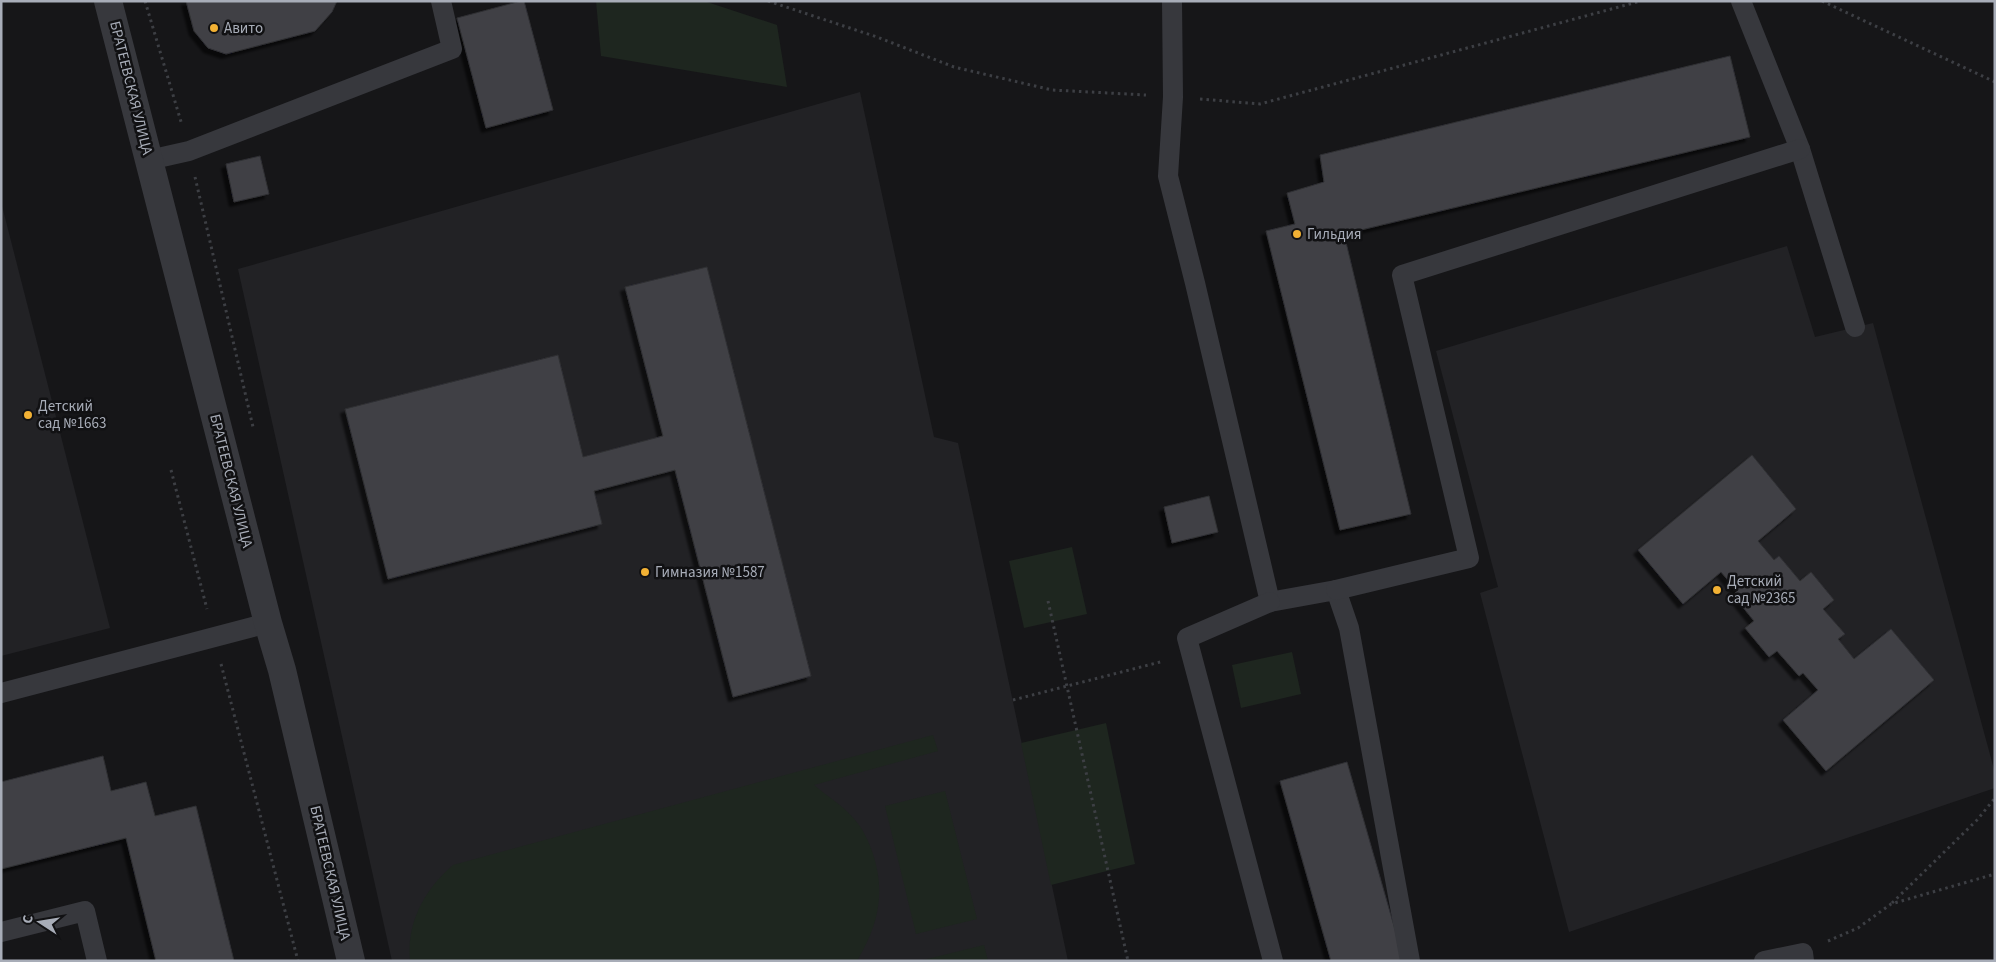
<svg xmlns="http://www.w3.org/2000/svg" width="1996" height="962" viewBox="0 0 1996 962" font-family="'Source Sans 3',sans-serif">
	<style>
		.built { fill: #222225 }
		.green { fill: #1e261f }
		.building { fill: #404145; stroke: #303034; filter: url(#shadow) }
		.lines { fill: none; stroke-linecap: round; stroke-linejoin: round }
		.path { stroke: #3d3f44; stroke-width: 3; stroke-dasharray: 2.5 4; stroke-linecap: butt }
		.service { stroke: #37383d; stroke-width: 20 }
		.tertiary { stroke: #37383d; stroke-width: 28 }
		.poi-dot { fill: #f2b134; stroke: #111113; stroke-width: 2 }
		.labels { text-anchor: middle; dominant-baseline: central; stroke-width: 5; stroke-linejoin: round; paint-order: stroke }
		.poi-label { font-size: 15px; fill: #a8adb8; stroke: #111113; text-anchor: start }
		.street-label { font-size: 15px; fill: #a8adb8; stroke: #111113 }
	</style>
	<defs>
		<filter id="shadow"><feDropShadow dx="-4.5" dy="4.5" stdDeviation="1" flood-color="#0009"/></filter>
	</defs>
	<rect width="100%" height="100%" fill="#161618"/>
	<!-- built -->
	<g class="built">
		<polygon points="860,92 934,437 958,443 1068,961 392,961 238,269"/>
		<polygon points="1,202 110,628 1,656"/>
		<polygon points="1787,246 1815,337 1873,323 1995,773 1995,788 1569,932 1480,593 1498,587 1436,351"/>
	</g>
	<!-- green -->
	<g class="green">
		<polygon points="596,1 704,1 777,25 787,87 601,56"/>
		<polygon points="1072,547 1087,614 1024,628 1009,561"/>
		<polygon points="1292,652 1301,694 1241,708 1232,665"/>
		<polygon points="1106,723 1135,864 1051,885 1021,743"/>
		<path d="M933 735 938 751 814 785C828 797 843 805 855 820 863 829 869 842 873 854 886 894 878 925 857 961H410C406 923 425 889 453 865Z"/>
		<polygon points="945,791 977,919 916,934 885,806"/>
		<polygon points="984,945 988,961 919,961"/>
	</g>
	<!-- building -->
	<g class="building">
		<polygon points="186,1 337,1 332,12 315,31 226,54 208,48 194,31"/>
		<polygon points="521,1 524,1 553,110 486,128 457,18"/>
		<polygon points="1730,56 1750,137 1344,234 1411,514 1340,530 1266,231 1295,224 1287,193 1324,182 1320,155"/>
		<polygon points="260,156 269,194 234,202 226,164"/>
		<polygon points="707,267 811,676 733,697 675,470 594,491 602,524 388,579 345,409 558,355 583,457 663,436 625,287"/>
		<polygon points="1752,455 1796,509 1758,541 1774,560 1779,556 1800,581 1811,572 1834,600 1823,609 1845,634 1838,639 1854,659 1891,629 1934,680 1826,771 1783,720 1818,690 1803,673 1799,676 1777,651 1769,657 1745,628 1754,621 1733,595 1737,591 1721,572 1683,604 1638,550"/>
		<polygon points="1209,496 1218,532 1172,543 1164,507"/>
		<polygon points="103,756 111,791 146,782 155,816 196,806 234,961 156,961 126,838 1,869 1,782"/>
		<polygon points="1347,762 1404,961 1331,961 1280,781"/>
	</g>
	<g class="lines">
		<!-- path -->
		<g class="path">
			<polyline points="145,1 182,125"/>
			<polyline points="768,1 877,37 954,67 1052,90 1146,95"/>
			<polyline points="1822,1 1995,82"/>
			<polyline points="1200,99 1260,104 1641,1"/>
			<polyline points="195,177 253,427"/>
			<polyline points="171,470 207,609"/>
			<polyline points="1048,601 1128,961"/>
			<polyline points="221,664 298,961"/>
			<polyline points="1013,700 1164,661"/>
			<polyline points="1892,903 1977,820 1995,798"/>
			<polyline points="1828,941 1858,928 1891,904 1995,874"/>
		</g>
		<!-- service -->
		<g class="service">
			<polyline points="1172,1 1173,97 1168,176 1195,283 1270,602 1336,590 1349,628 1410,961"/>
			<polyline points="1741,1 1800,149 1855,327"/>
			<polyline points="149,160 189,151 452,49 441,1"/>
			<polyline points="1336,590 1469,558 1402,275 1800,149"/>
			<polyline points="1270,602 1187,638 1273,961"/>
			<polyline points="1,693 268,623"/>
			<polyline points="1,932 85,911 97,961"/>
			<polyline points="1764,961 1803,953 1804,961"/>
		</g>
		<!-- tertiary -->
		<polyline class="tertiary" points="108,1 268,623 282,670 351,961"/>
	</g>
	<!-- markers -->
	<g class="poi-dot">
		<circle cx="214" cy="28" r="5"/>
		<circle cx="1297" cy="234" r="5"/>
		<circle cx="28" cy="415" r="5"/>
		<circle cx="645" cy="572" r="5"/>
		<circle cx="1717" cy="590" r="5"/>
	</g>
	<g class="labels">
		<!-- poi labels -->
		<g class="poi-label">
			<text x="224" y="28">Авито</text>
			<text x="1307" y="234">Гильдия</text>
			<text x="38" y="406">Детский<tspan x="38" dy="17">сад №1663</tspan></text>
			<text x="655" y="572">Гимназия №1587</text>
			<text x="1727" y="581">Детский<tspan x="1727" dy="17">сад №2365</tspan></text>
		</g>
		<!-- street labels -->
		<g class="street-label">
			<text transform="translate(131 88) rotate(76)">БРАТЕЕВСКАЯ УЛИЦА</text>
			<text transform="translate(231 481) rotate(76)">БРАТЕЕВСКАЯ УЛИЦА</text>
			<text transform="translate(330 873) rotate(77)">БРАТЕЕВСКАЯ УЛИЦА</text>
		</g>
	</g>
	<!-- border -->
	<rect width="1996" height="962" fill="none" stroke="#a8adb8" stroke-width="5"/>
	<!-- north arrow -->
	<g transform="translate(40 922) rotate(282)" stroke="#111113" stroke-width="4" paint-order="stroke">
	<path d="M0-4L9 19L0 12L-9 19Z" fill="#a8adb8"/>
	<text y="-8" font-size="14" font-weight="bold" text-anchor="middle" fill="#a8adb8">С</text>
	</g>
</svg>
